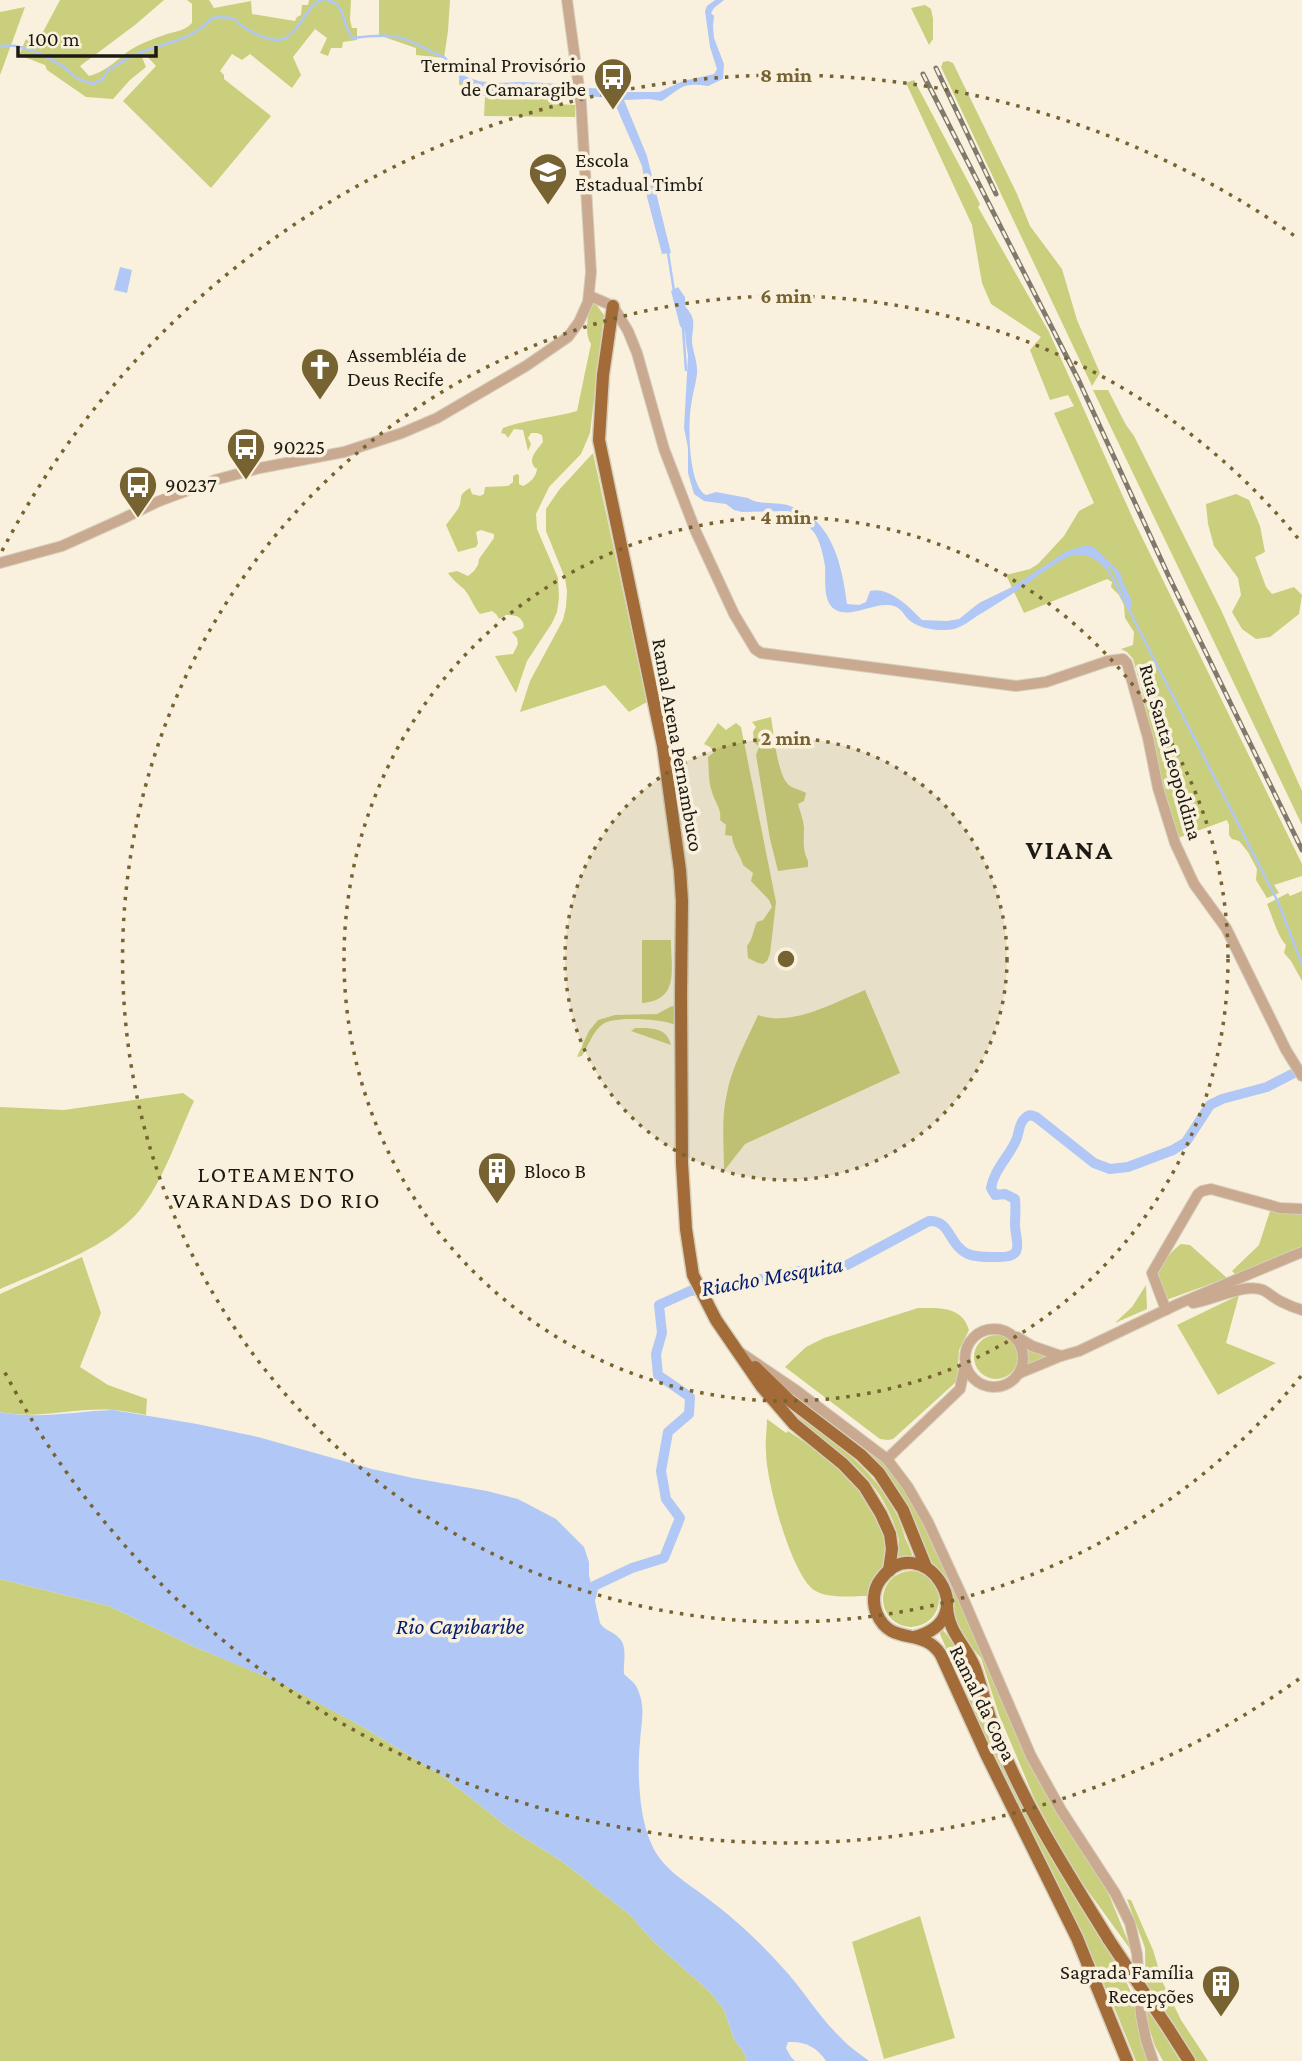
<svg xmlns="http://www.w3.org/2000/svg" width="1302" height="2061" viewBox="0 0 1302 2061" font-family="'Crimson Pro',serif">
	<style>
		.green { fill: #c9cf7c }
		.water { fill: #b1c8f6 }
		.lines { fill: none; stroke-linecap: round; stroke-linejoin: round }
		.stream { stroke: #b1c8f6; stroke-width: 2.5 }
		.canal { stroke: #b1c8f6; stroke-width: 10 }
		.minor-casing { stroke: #d6cfbd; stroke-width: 12 }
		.major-casing { stroke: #d6cfbd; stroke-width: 15 }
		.minor { stroke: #c9a98f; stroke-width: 10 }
		.major { stroke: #a26b37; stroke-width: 12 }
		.rail-casing { stroke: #7e7a6d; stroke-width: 5 }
		.rail { stroke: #f9f1dd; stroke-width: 2.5; stroke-dasharray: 8; stroke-linecap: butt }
		.major-bridge-casing { stroke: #d6cfbd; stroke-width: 15; stroke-linecap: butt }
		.major-bridge { stroke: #a26b37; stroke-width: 12 }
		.ring { fill: none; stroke: #776231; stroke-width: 3.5; stroke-dasharray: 3.5 7 }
		.labels { text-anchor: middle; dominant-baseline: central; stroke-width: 7; stroke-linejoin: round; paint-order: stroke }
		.poi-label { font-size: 21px; fill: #1c1a13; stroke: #f9f1dd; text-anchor: start }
		.street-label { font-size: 21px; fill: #1c1a13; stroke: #f9f1dd }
		.neighbourhood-label { font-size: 23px; letter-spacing: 2px; fill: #1c1a13; stroke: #f9f1dd }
		.water-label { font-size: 23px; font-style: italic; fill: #001c6f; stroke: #f9f1dd }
		.district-label { font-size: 28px; font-weight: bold; letter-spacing: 2px; fill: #1c1a13; stroke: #f9f1dd }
		.centre { fill: #776231; stroke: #f9f1dd; stroke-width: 3.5 }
		.ring-label { font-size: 21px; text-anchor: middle; font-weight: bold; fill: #776231; stroke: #f9f1dd; stroke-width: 7; stroke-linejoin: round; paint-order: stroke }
	</style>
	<rect width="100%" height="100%" fill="#f9f1dd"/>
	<!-- green -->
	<g class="green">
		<path d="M60 0H164L135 25 80 66 89 76C104 72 114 63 126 53 136 45 155 38 167 34 177 31 184 31 192 23V4L187 0H209L214 8 251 1 252 14 295 21 297 17 301 15 302 5H308L309 0H351L350 20 352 28H357V40L343 42 342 48H331L328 56 320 53 327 38 315 29 293 57 301 75 292 88 250 54 242 60 232 54 220 71 224 75V79L271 116 211 188 123 101 156 66 145 54 142 57 146 67 130 80 113 99 86 97 47 70 45 65 19 55 26 39 35 47Z"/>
		<polygon points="379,0 450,0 448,31 444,58 416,55 416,48 384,37 379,37"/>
		<polygon points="925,5 931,9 933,19 933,39 929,45 911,8"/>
		<polygon points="25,7 0,75 0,12"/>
		<polygon points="948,61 953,63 1017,194 1030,226 1062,269 1077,320 1100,373 1092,386 941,67 943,62"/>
		<path d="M459 79C474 98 542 88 567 92L574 95 559 94 558 104 575 105V117L484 116 485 96 469 94 459 84Z"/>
		<polygon points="914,80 980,204 978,207 1049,332 1134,521 1302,864 1302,876 1274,885 1279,893 1267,898 1256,880 1257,869 1248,852 1239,841 1232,839 1229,835 1229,825 1227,820 1178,838 1163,789 1142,690 1133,659 1127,652 1121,649 1133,645 1134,632 1125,618 1124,605 1119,595 1111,587 1112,582 1107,579 1024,613 1006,575 1030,569 1038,564 1064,536 1079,511 1094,503 1054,413 1074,406 1068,395 1050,400 1030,350 1041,337 991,304 982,283 972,225 906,83"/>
		<path d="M592 299 604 315 590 433 581 454 549 487 536 514 537 529 558 578 559 598 557 612 552 623 527 661 516 693 495 656 513 654 518 644 517 638 512 632 522 629 524 626C522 616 515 615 506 615L499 619 496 614 492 611 480 614C473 606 471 597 464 589 458 584 453 580 448 573L457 571 468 576 474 571 478 565 479 559 494 538V534L481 530 476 532 478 543 476 547 458 552 446 525C450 520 454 514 458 509 464 498 456 496 470 488L472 494 480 496 484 494 485 487 508 486 513 482V476L517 474 519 475V484L523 486C530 483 537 476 537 468H535C527 459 537 450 543 442L542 435 537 433H531L528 438 531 444 528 451 523 430 514 429 508 438 505 434 501 433 503 428C527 419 553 418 577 411L591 344C583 332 589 312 592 299Z"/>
		<polygon points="1093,390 1108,390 1126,425 1134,436 1222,612 1302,791 1302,825"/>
		<polygon points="593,453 647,702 629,712 605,685 520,712 530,681 563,620 566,607 567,591 565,578 546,531 546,509 559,490"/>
		<polygon points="1236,494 1249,500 1260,526 1265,552 1255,557 1266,587 1272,594 1294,587 1302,595 1299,614 1270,637 1256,639 1242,629 1232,612 1241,595 1238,578 1214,546 1208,524 1206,504"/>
		<path d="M771 717C774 733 777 777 790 786 795 789 801 790 806 793L804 801 798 804C800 811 803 819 804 827 804 839 802 850 808 861V867L778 871 770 839 756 755 759 747 754 742 753 732 756 727 752 722Z"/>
		<path d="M718 723 726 730 736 723 741 727 776 902 770 954 767 961 763 964 758 963 748 958 747 946C753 939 753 930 757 922L763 920 772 907 769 900 751 881 753 873 743 865C740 854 733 848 732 836L725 835 726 825 720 820C722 809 715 803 712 792 708 781 709 769 708 757L714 752 710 747 704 744Z"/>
		<path d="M1302 891V981L1291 961 1284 953 1286 945C1277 935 1273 918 1267 904L1288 893 1290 896Z"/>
		<path d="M642 940H671C671 970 680 1000 642 1003Z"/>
		<path d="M865 990 900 1073 745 1144 724 1171C724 1145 721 1118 727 1093 732 1066 747 1040 758 1015 792 1027 833 1003 865 990Z"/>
		<path d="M672 1006 675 1007V1023L673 1024C660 1019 614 1016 603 1024 593 1031 588 1046 582 1056L577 1057 589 1031 598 1020 615 1015 657 1014Z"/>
		<path d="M635 1028C651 1028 667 1027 671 1045L631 1031Z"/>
		<path d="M183 1093 194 1101C177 1137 164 1180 139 1211 108 1248 43 1270 0 1289V1107L64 1110Z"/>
		<polygon points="1271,1208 1302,1213 1302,1246 1236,1275 1232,1271 1259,1245"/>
		<path d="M1181 1244 1190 1245 1227 1278 1166 1300C1163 1293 1158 1285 1158 1278 1158 1267 1172 1250 1181 1244Z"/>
		<path d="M82 1257 101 1313 80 1367 108 1385 147 1399 146 1415C136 1413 125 1411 114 1410 76 1407 38 1420 0 1412V1294Z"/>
		<polygon points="1146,1285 1147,1309 1115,1323 1132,1307"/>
		<polygon points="1239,1295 1226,1343 1276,1363 1218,1395 1177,1325"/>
		<path d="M918 1308C939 1308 962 1306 969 1330L959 1350 957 1381 893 1439 888 1440 880 1439 785 1367 806 1347 824 1338Z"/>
		<circle cx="996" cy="1357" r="22"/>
		<polygon points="1021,1344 1058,1356 1022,1371 1024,1352"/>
		<polygon points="797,1398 841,1427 876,1454 900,1483 927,1526 993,1676 1102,1878 1137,1963 1128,1946 1072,1869 1035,1800 999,1715 981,1658 961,1635 951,1614 953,1595 942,1572 929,1565 899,1494 859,1444 802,1405"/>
		<path d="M782 1406C828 1437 873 1465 898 1517 901 1524 903 1531 905 1538 908 1544 911 1550 913 1558H897C898 1552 899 1547 899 1542 899 1535 895 1528 893 1521 871 1465 824 1444 782 1406Z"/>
		<path d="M767 1419 786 1433 788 1431C827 1457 854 1474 876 1516 883 1529 888 1543 886 1557 885 1565 872 1587 868 1596 852 1596 827 1599 814 1590 791 1574 766 1480 766 1452 765 1441 767 1430 767 1419Z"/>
		<circle cx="911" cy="1599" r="28"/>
		<polygon points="0,1579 109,1606 195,1647 284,1684 363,1727 444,1777 509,1828 563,1862 629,1914 654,1942 711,1993 724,2010 734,2039 744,2053 747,2061 0,2061"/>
		<polygon points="942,1629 962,1653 973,1673 987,1730 1049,1851 1075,1898 1118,1964 1136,2003 1145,2054 1148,2061 1136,2061 1112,2002 1053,1873 971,1706 940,1634"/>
		<polygon points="1127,1899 1131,1900 1153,1950 1163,1983 1181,2020 1208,2061 1195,2061 1171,2019 1162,2019 1158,2025 1180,2061 1163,2061 1155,2046 1146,2018 1145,1948"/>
		<polygon points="920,1916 955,2038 884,2059 852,1942"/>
	</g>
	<!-- water -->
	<g class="water">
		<path d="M715 0H724L714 8 711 13 714 16 713 26 714 38 724 64 723 79 708 86C683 82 682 87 662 101L649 99 624 100 647 156 671 253 662 254 647 197 642 166 615 104 608 98 589 96 588 88 611 89 615 92H659L683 81 714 74 717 69 710 47 705 11 707 6Z"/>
		<path d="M459 73C481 85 495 83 519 82 536 82 552 84 569 84L572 81 574 95C548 84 479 98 463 84 458 80 459 79 459 73Z"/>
		<polygon points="120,267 132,270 127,293 114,290"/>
		<path d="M678 287 685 297V306C688 310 692 314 693 320 694 327 692 334 692 342 693 352 698 363 697 374 696 384 692 395 691 406 688 425 688 485 706 495L716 492 748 498C760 506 777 501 790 506 833 519 842 566 847 604L859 605 866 602 870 591C888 586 910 607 922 620L947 621 959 619 979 603 1012 587 1067 551 1087 545 1095 548 1120 572 1122 580 1132 601 1130 611 1113 570C1109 566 1104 566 1100 563 1091 557 1087 554 1076 555 1064 556 1053 566 1043 572 1022 588 1000 602 977 616 970 621 962 627 954 629 940 632 918 629 908 619 901 611 900 606 888 605 871 604 850 618 836 610 822 603 826 578 825 566 823 554 820 540 813 531 810 527 793 515 788 511L742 512 734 510 726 504 704 501 694 494 688 473V448L684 428 688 356 686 343 685 332 680 326 671 291Z"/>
		<path d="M113 1410 197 1424 258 1437 372 1469 413 1478 487 1491 518 1499 556 1519 584 1547 589 1562V1575L600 1623C605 1631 613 1631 619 1638 628 1646 623 1663 624 1674 629 1679 636 1683 638 1690 646 1708 641 1724 640 1742 637 1771 639 1817 651 1843 662 1869 685 1881 707 1898 734 1918 760 1942 782 1967 803 1989 818 2016 840 2037 848 2046 859 2053 869 2061H826C817 2047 805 2041 788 2042L786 2048 791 2057 795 2061H747L744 2053 734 2039 724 2010 711 1993 654 1942 629 1914 563 1862 509 1828 444 1777 363 1727 283 1684 195 1647 109 1606 0 1579V1412C37 1420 76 1411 113 1410Z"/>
	</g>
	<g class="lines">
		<!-- stream -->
		<g class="stream">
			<path d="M327 0C349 5 339 24 353 38 393 33 399 34 434 53 437 54 443 56 445 58 452 65 447 67 459 74"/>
			<path d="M0 47C20 40 63 63 76 78L92 84 103 79 108 70C117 66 123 60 132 56 159 43 192 42 212 18 219 17 226 16 234 19 240 22 236 22 242 26 253 33 271 43 283 39 301 32 305 6 322 0"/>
			<polyline points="668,253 674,291"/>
			<polyline points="683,328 686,370"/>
			<polyline points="1102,563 1109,571 1278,902 1302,964"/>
		</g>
		<!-- canal -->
		<path class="canal" d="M590 1600 594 1586 632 1568 664 1558 680 1518 666 1499 661 1471 668 1432 689 1414 690 1397 658 1375 656 1354 662 1333 659 1305 690 1291 719 1288 799 1271 837 1268 847 1265 929 1221C951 1220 948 1245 968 1254 978 1258 990 1257 1000 1257 1025 1257 1016 1242 1015 1226 1015 1217 1016 1208 1015 1199L1005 1194 995 1195 991 1188C994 1169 1010 1156 1017 1138 1019 1132 1019 1123 1025 1118 1030 1114 1030 1115 1036 1117L1094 1163 1110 1169 1128 1167 1173 1150 1186 1142 1210 1105 1222 1099 1267 1087 1302 1069"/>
		<!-- minor casing -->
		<g class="minor-casing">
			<g id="minor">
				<polyline points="590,296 613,306 628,331 637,353 664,449 696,532 734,614 755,649 761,653 1016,686 1046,682 1108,661 1123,659 1127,663 1148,738 1158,788 1175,843 1194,884 1226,928 1286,1050 1302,1076"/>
				<polyline points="0,563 62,546 122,519 157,502 215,480 260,468 344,452 402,433 437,418 526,366 568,337 579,322 588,302 591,272 581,103 567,0"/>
				<path d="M1193 1303C1214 1300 1243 1283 1263 1290 1269 1293 1275 1299 1282 1302 1288 1305 1295 1308 1302 1310"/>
				<polyline points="1166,1310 1152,1273 1198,1194 1202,1191 1211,1189 1280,1208 1302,1209"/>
				<circle cx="994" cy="1358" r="29"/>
				<polyline points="1017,1337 1032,1346 1061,1356"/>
				<polyline points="741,1353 797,1391 887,1459 908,1487 928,1522 963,1598 1031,1756 1061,1810 1115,1893 1130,1923 1137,1954 1141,2015 1146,2040 1153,2061"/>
				<polyline points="1020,1373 1061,1356 1079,1351 1178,1304 1302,1252"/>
				<polyline points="887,1459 960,1389 965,1365"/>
			</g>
		</g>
		<!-- major casing -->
		<g class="major-casing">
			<g id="major">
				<polyline points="613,306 603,375 599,440 663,746 680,870 682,901 681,995 682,1163 686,1229 693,1275 716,1320 762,1387 794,1424 843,1464 864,1486 881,1514 890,1534 892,1549 889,1571"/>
				<polyline points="755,1367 789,1400 861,1455 879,1473 903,1510 926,1567"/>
				<path d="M947 1606C948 1633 966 1645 975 1668 983 1690 987 1713 996 1734 1025 1807 1068 1873 1109 1940"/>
				<path d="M914 1637C988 1619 920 1526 881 1579 873 1589 872 1603 877 1614 891 1647 923 1626 941 1655L986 1754 1077 1938 1127 2061"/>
				<polyline points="1168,2028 1189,2061"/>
			</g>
		</g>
		<!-- minor -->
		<use href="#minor" class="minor"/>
		<!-- major -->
		<use href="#major" class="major"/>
		<!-- rail casing -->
		<g class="rail-casing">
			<g id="rail">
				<polyline points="936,68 996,194"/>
				<polyline points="923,74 1079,381 1170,579 1302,850"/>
			</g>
		</g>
		<!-- rail -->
		<use href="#rail" class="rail"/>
		<!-- major-bridge casing -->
		<g class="major-bridge-casing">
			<polyline id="major-bridge" points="1109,1940 1168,2028"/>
		</g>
		<!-- major-bridge -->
		<use href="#major-bridge" class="major-bridge"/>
	</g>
	<!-- distance rings -->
	<circle cx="786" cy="959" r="221" fill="#776231" fill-opacity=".12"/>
	<g class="ring">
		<circle cx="786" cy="959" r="221"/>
		<circle cx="786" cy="959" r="442"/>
		<path d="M1301 1376A663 663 0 1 1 1301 542"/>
		<path d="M1299 1679A884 884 0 0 1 2 1367M2 551A884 884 0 0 1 1299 239"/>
	</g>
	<!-- icons -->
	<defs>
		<g id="bus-pin" transform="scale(2.0125)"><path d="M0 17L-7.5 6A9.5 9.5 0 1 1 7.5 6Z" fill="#776231" stroke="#f9f1dd"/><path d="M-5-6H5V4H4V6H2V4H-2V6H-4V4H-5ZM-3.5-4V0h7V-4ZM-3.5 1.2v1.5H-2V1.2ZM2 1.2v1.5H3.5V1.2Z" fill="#fff"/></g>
		<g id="school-pin" transform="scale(2.0125)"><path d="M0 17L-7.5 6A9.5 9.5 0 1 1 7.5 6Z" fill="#776231" stroke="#f9f1dd"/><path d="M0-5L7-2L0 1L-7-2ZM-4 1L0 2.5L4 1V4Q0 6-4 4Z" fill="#fff"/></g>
		<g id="church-pin" transform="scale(2.0125)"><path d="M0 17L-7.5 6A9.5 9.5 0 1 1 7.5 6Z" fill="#776231" stroke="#f9f1dd"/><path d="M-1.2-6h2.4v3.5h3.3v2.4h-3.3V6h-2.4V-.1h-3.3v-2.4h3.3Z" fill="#fff"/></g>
		<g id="building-pin" transform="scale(2.0125)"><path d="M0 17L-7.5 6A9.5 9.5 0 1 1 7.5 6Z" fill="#776231" stroke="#f9f1dd"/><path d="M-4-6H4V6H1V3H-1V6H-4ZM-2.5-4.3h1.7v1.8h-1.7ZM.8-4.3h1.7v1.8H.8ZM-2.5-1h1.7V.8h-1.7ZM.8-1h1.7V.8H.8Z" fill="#fff"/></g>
	</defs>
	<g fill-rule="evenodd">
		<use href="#bus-pin" x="613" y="77"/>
		<use href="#school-pin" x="548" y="172"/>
		<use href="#church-pin" x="320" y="367"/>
		<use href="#bus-pin" x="246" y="447"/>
		<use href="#bus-pin" x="138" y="485"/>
		<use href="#building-pin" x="497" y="1171"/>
		<use href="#building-pin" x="1221" y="1984"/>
	</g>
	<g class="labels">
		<!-- poi labels -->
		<g class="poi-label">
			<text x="586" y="65" text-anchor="end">Terminal Provisório<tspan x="586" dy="24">de Camaragibe</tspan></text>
			<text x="575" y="160">Escola<tspan x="575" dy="24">Estadual Timbí</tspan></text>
			<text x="347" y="355">Assembléia de<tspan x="347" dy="24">Deus Recife</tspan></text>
			<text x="273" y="447">90225</text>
			<text x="165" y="485">90237</text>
			<text x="524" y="1171">Bloco B</text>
			<text x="1194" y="1972" text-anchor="end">Sagrada Família<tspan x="1194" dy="24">Recepções</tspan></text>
		</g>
		<!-- street labels -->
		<g class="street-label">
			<text transform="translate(678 745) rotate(80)">Ramal Arena Pernambuco</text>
			<text transform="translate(1171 752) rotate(74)">Rua Santa Leopoldina</text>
			<text transform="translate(983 1703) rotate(64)">Ramal da Copa</text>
		</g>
		<!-- neighbourhood labels -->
		<g class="neighbourhood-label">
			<text x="277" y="1174">LOTEAMENTO<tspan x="277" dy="26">VARANDAS DO RIO</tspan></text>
		</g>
		<!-- water labels -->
		<g class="water-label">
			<text transform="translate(772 1276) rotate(-10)">Riacho Mesquita</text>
			<text x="460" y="1626">Rio Capibaribe</text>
		</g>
		<!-- district labels -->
		<g class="district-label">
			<text x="1070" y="849">VIANA</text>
		</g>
	</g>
	<circle cx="786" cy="959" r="10" class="centre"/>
	<g class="ring-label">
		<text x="786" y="82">8 min</text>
		<text x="786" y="303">6 min</text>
		<text x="786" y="524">4 min</text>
		<text x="786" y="745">2 min</text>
	</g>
	<!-- scale -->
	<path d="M18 46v10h138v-10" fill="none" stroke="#1c1a13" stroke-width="3.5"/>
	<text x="28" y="46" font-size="21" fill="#1c1a13" stroke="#f9f1dd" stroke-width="5" paint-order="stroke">100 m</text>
</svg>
